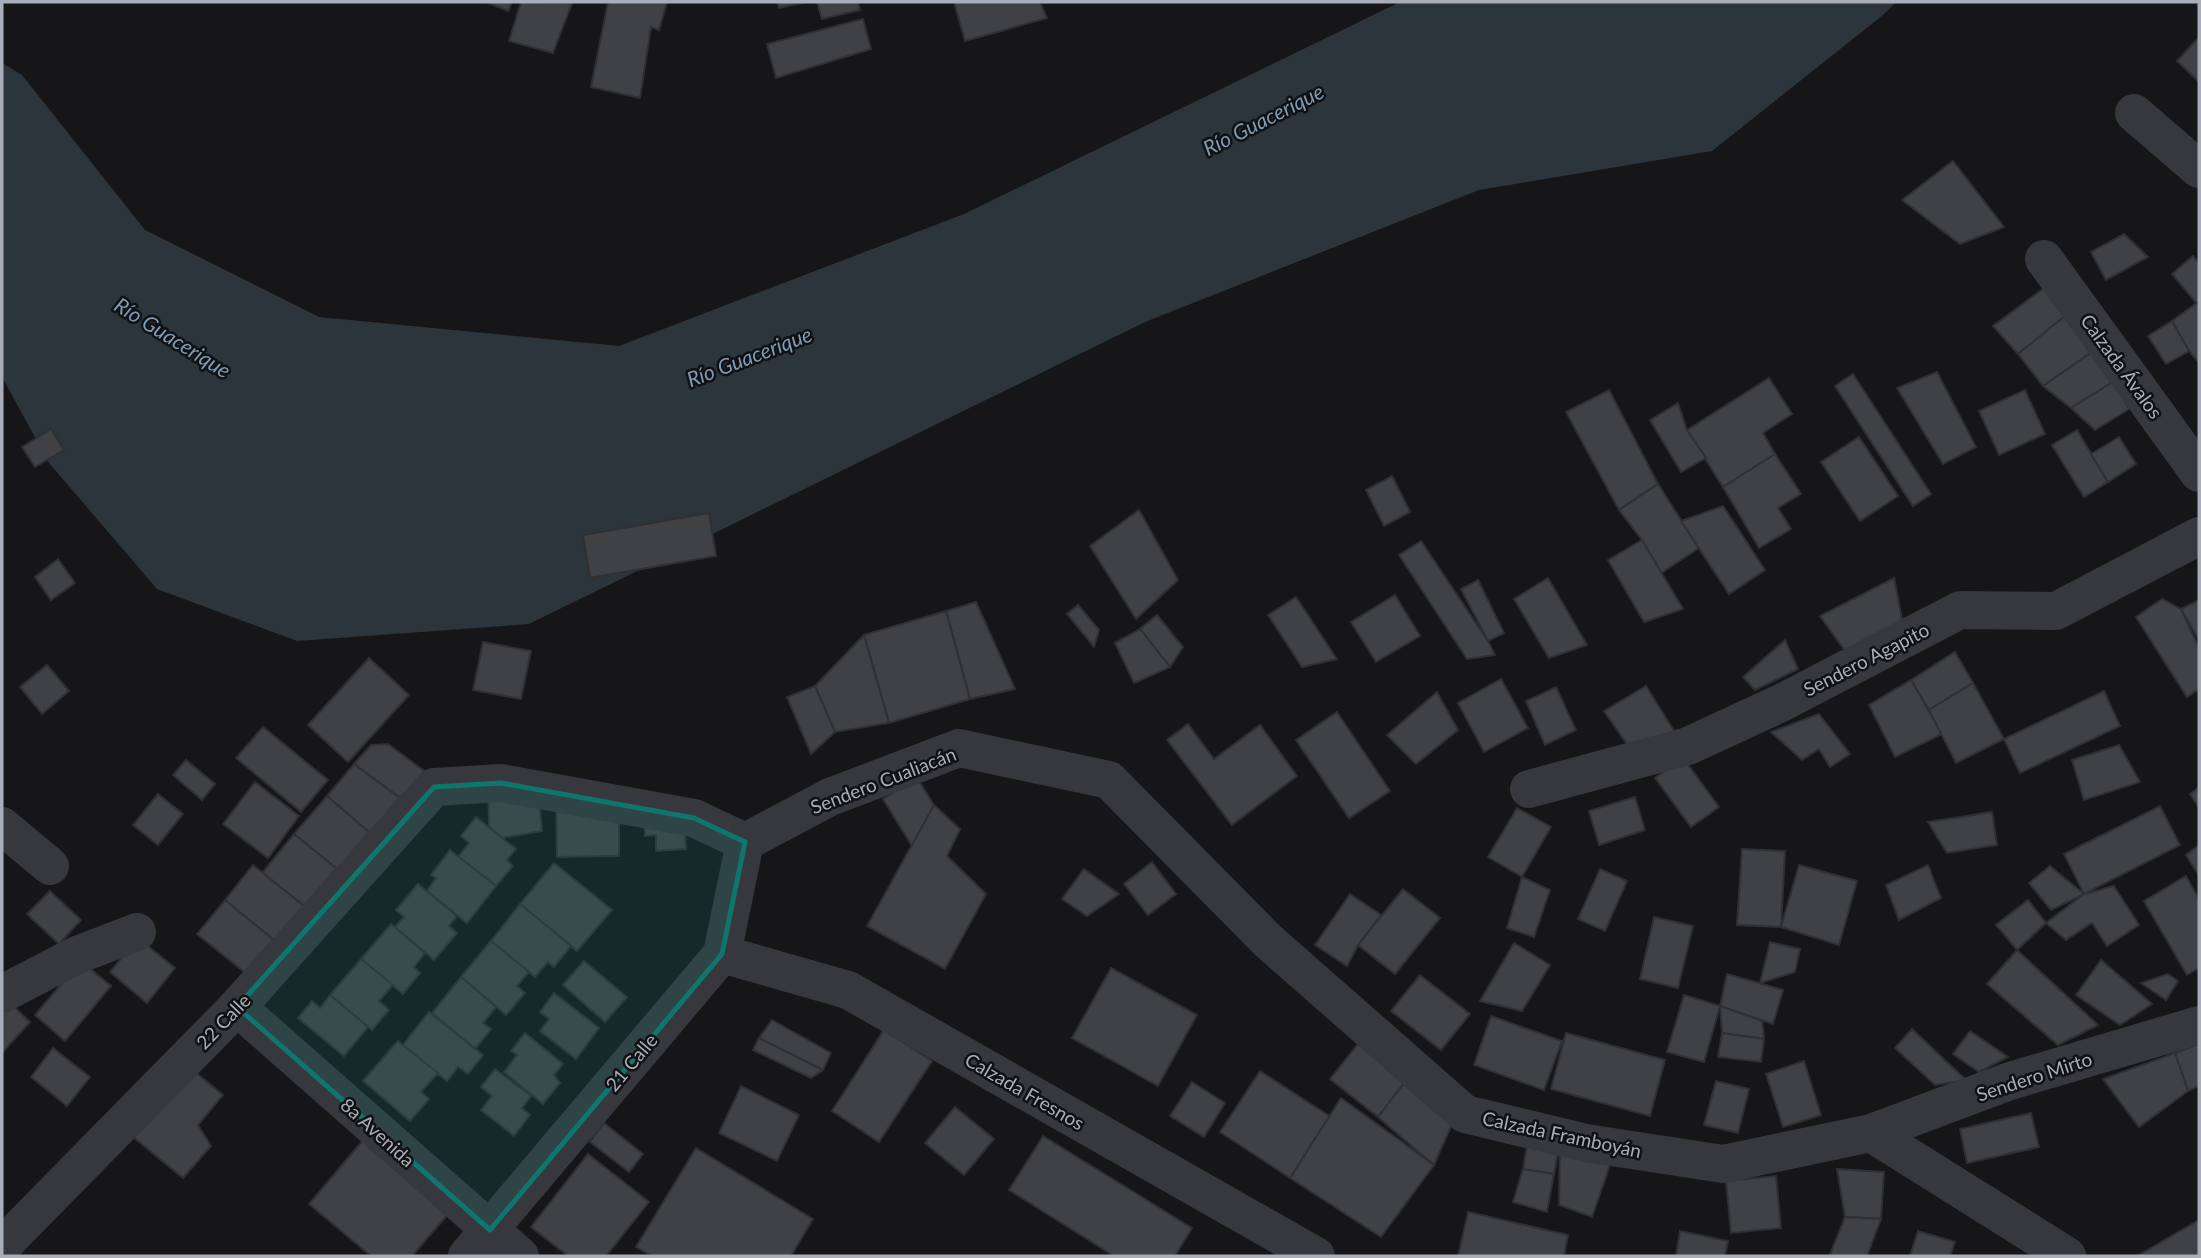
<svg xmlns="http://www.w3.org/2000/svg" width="2201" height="1258" viewBox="0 0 2201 1258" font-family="Lato,sans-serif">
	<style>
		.water { fill: #2c353c }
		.building { fill: #404145; stroke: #303034; stroke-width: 2 }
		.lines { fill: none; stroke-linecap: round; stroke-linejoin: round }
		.minor { stroke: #37383d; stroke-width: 38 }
		.marked { fill: #0f766e; fill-opacity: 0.2; stroke: #0f766e; stroke-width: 5; stroke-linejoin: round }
		.labels { text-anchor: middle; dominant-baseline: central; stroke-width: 5; stroke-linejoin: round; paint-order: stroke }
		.street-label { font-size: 19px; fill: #a8adb8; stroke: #111113 }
		.water-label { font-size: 21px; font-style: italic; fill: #7f9bb3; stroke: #111113 }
	</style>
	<rect width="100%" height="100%" fill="#161618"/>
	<!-- water -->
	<polygon class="water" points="1400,2 1896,2 1883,15 1712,151 1479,190 1145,322 529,624 297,641 157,589 49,463 2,377 2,63 22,75 145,230 319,317 619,346 964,214"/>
	<!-- building -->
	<g class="building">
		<polygon points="486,2 512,2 508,11"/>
		<polygon points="521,2 572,3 553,53 509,41"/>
		<polygon points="608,2 667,2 659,30 651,27 640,98 591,87"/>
		<polygon points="777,2 806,2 779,8"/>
		<polygon points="817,2 858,2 860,10 822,19"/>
		<polygon points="954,2 1040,2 1047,18 965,41"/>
		<polygon points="863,19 871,49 776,78 767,44"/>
		<polygon points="2199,37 2199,82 2177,61"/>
		<polygon points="1953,161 2004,227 1960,244 1902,200"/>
		<polygon points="2124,234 2148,257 2106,280 2091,252"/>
		<polygon points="2193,256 2199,263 2199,306 2172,274"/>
		<polygon points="2051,283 2070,312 2018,354 1993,326"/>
		<polygon points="2197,303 2199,306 2199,363 2189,351 2172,321"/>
		<polygon points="2070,312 2095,350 2043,386 2018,354"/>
		<polygon points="2172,321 2189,351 2166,364 2148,336"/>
		<polygon points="2095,350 2113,382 2071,408 2043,386"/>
		<polygon points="1937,372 1976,447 1943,464 1897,388"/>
		<polygon points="1853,374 1931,494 1913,506 1835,386"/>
		<polygon points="1769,378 1792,414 1763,433 1775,454 1723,487 1687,430"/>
		<polygon points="2113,382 2129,409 2095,430 2071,408"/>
		<polygon points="1609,390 1658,484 1619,510 1566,412"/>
		<polygon points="2025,390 2045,434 1999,455 1979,411"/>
		<polygon points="1678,403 1687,430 1706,458 1681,472 1650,420"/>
		<polygon points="51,429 64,450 35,467 22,447"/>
		<polygon points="2077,430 2108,482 2084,497 2052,445"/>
		<polygon points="1859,437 1898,496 1860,521 1821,462"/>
		<polygon points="2119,437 2136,464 2108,482 2091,454"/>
		<polygon points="1775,454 1801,494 1778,508 1791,529 1759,548 1723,487"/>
		<polygon points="1392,476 1410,512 1384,526 1366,490"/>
		<polygon points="1658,484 1699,548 1661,573 1642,540 1619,510"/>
		<polygon points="1723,506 1765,570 1729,594 1681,521"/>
		<polygon points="1139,510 1178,580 1136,619 1090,546"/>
		<polygon points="709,513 716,556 590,578 583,535"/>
		<polygon points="1642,540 1683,609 1644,622 1608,560"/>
		<polygon points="1421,541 1488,641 1495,655 1467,659 1399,555"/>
		<polygon points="58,559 75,583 51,600 35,577"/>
		<polygon points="1548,578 1587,645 1549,658 1514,599"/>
		<polygon points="1894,578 1903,624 1848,655 1820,616"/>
		<polygon points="1478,580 1504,633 1488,641 1461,589"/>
		<polygon points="1395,595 1420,636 1376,662 1351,622"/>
		<polygon points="1296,597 1337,659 1302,667 1268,615"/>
		<polygon points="2162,599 2181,609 2199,648 2199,689 2187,697 2136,617"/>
		<polygon points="2199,600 2199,640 2181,609"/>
		<polygon points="976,602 1015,689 970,699 946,611"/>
		<polygon points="1078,605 1099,630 1094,647 1067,614"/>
		<polygon points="946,611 970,699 889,723 864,635"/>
		<polygon points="1157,615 1183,647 1170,667 1140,629"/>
		<polygon points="1140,629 1170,667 1134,683 1115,643"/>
		<polygon points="864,635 889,723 835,732 815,686"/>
		<polygon points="1785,640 1798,669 1755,690 1743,677"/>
		<polygon points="483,642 531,651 521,699 473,690"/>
		<polygon points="1955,652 1973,683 1929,710 1911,680"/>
		<polygon points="369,658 409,695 348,762 308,725"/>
		<polygon points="47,665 69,691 42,714 20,687"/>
		<polygon points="1501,679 1528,728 1484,752 1458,703"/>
		<polygon points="1911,680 1942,734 1895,757 1869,705"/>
		<polygon points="1973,683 2004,739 1956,763 1929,710"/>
		<polygon points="815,686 835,732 811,754 787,697"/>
		<polygon points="1646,686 1678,737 1636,757 1604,711"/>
		<polygon points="1556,687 1576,730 1545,745 1526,701"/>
		<polygon points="2104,691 2120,726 2020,773 2004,739"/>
		<polygon points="1437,692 1458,730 1416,764 1387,735"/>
		<polygon points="1337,712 1390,791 1349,818 1296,740"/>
		<polygon points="1819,714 1850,754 1830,767 1819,749 1802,760 1771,732"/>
		<polygon points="1188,724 1214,759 1260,725 1297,776 1232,825 1167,740"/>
		<polygon points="263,727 328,780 301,812 236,758"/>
		<polygon points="388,744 431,776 400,798 354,764 371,745"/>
		<polygon points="2119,745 2140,782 2084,800 2072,760"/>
		<polygon points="1683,758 1719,807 1691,827 1655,778"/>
		<polygon points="186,760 215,784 202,800 173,775"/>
		<polygon points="354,764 400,798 370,833 327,796"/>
		<polygon points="488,772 537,778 542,831 502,838 489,827"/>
		<polygon points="917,778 934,805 912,846 883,799"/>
		<polygon points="255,782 299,816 268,858 223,824"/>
		<polygon points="2199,787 2199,808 2190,794"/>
		<polygon points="619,789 619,856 557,857 556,790"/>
		<polygon points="158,794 183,814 158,845 133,825"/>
		<polygon points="327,796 370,833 346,877 294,834"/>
		<polygon points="643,797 684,811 686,849 656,851 656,835 645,836"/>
		<polygon points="1635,797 1645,830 1599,845 1589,811"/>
		<polygon points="934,805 960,829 947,856 986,894 945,969 867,926"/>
		<polygon points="2160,806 2180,845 2084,894 2064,854"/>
		<polygon points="1517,808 1551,827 1522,877 1488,857"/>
		<polygon points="1992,812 1997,845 1947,853 1928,822"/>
		<polygon points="476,817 516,849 507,860 513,866 496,886 458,857 469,843 461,836"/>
		<polygon points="294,834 336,868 309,910 262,873"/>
		<polygon points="2199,845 2199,876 2186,855"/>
		<polygon points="1742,849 1785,851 1781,927 1737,925"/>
		<polygon points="450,850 496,886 467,923 427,891 436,878 431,875"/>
		<polygon points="1152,862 1176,894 1148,915 1124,884"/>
		<polygon points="554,863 612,910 577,951 520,904"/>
		<polygon points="253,865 309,910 281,946 225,900"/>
		<polygon points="1799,865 1857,881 1839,945 1781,927"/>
		<polygon points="1928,865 1941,898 1899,920 1886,885"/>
		<polygon points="2050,866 2084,894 2051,910 2029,883"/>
		<polygon points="1084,869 1119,894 1087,916 1062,899"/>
		<polygon points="1600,869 1627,881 1605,931 1578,919"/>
		<polygon points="2186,876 2199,899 2199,968 2187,975 2144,901"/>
		<polygon points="1522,877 1550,890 1534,937 1507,928"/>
		<polygon points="418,884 457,916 449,926 457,933 434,960 395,927 404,917 396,910"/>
		<polygon points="2114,886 2139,925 2107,946 2092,923 2066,940 2046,923 2084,894"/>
		<polygon points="1403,889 1440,918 1395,974 1358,945"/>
		<polygon points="50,891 81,920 59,944 27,914"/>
		<polygon points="1350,894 1381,915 1358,945 1347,966 1315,945"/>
		<polygon points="225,900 281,946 253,979 197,934"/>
		<polygon points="2028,900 2046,923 2017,950 1996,925"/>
		<polygon points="520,904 571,946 554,967 548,962 535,977 491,941"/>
		<polygon points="1654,917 1693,926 1678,988 1640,979"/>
		<polygon points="391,924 425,953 414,967 420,973 403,994 361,959"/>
		<polygon points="138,938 175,968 147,1003 110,972"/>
		<polygon points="491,941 529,972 517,986 525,993 506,1015 461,977"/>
		<polygon points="1770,942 1800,949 1795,972 1760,983"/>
		<polygon points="1514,943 1550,965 1522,1011 1480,1001"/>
		<polygon points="2017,950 2098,1025 2058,1045 1987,984"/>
		<polygon points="361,959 393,985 379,1001 389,1010 372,1030 330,995"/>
		<polygon points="2101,960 2152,1004 2120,1025 2076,995"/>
		<polygon points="81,961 111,986 65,1041 35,1015"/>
		<polygon points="584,961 627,997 605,1022 563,985"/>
		<polygon points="1111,968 1197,1015 1158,1086 1072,1038"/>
		<polygon points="1727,974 1783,990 1773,1024 1720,1006"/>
		<polygon points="2168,974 2178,981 2166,1000 2141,983"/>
		<polygon points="1420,975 1470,1014 1441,1050 1391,1011"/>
		<polygon points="461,977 496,1007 483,1023 491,1029 475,1049 432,1013"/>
		<polygon points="554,993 599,1028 576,1059 540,1031 549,1019 540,1012"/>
		<polygon points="330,995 368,1027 344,1056 298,1018 312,1001 320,1008"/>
		<polygon points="1684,995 1720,1006 1704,1062 1667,1052"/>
		<polygon points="6,999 30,1022 2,1053 2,1003"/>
		<polygon points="1720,1006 1762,1021 1764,1039 1722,1033"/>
		<polygon points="429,1012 483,1055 468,1074 458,1067 447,1081 402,1046"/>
		<polygon points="1491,1016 1562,1041 1544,1090 1474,1065"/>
		<polygon points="772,1020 831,1053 823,1070 759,1038"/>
		<polygon points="1912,1029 1966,1080 1935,1085 1895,1048"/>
		<polygon points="884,1030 932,1061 879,1142 832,1111"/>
		<polygon points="1970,1031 2008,1057 1979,1072 1953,1054"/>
		<polygon points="525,1033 563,1064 554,1075 560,1083 543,1104 504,1072 517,1055 511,1051"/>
		<polygon points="1566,1033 1665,1060 1650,1116 1551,1089"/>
		<polygon points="1722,1033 1764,1039 1761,1062 1718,1057"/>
		<polygon points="759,1038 823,1070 811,1078 753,1050"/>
		<polygon points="398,1041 438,1073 421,1092 429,1099 410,1121 363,1081"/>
		<polygon points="1358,1044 1405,1082 1378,1117 1330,1079"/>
		<polygon points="2199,1044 2199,1086 2188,1091 2175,1053"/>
		<polygon points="53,1048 90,1077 67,1106 31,1077"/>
		<polygon points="2175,1053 2188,1091 2139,1127 2103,1079"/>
		<polygon points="1804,1061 1821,1115 1783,1127 1766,1074"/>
		<polygon points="189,1067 223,1095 198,1125 211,1146 183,1178 132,1136"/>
		<polygon points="495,1069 531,1096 522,1108 530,1115 514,1136 481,1110 492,1096 481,1087"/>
		<polygon points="1260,1071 1331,1117 1290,1178 1220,1132"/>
		<polygon points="1716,1081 1749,1089 1738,1133 1704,1125"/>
		<polygon points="1192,1082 1225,1103 1204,1137 1170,1116"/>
		<polygon points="1405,1082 1452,1124 1434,1165 1378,1117"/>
		<polygon points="741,1086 799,1115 777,1161 719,1133"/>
		<polygon points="1341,1098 1434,1165 1381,1237 1290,1178"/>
		<polygon points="955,1107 994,1139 964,1175 925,1143"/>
		<polygon points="2031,1113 2039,1147 1967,1163 1960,1129"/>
		<polygon points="604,1123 643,1154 629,1172 590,1142"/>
		<polygon points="1529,1135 1560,1141 1554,1174 1523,1169"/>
		<polygon points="1043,1136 1192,1228 1175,1256 1114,1256 1009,1190"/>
		<polygon points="364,1139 450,1212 412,1256 371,1256 309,1204"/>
		<polygon points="1560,1141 1612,1159 1592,1217 1559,1205"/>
		<polygon points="696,1148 813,1219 791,1256 652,1256 636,1247"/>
		<polygon points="588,1154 649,1202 606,1256 568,1256 531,1227"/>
		<polygon points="1523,1169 1554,1174 1547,1212 1513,1202"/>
		<polygon points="1837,1169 1884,1172 1881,1219 1845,1217"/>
		<polygon points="1776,1176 1781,1228 1731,1233 1726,1181"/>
		<polygon points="1468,1212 1568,1235 1564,1256 1458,1256"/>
		<polygon points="1845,1217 1881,1219 1867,1256 1837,1256 1830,1254"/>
		<polygon points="2199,1220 2199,1256 2137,1256"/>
		<polygon points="1680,1231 1728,1241 1725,1256 1676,1256"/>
		<polygon points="1918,1231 1955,1242 1950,1256 1910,1256"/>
	</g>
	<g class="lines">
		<!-- minor -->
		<g class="minor">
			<polyline points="2134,113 2199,169"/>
			<polyline points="2044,259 2199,473"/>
			<polyline points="1529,789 1688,746 1781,703 1960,610 2056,611 2199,536"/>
			<polyline points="2,826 50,866"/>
			<polyline points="745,842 830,797 959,748 1109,780 1267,940 1465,1114 1586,1143 1723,1164 1871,1133 2067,1256"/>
			<polyline points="722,954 848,990 1316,1256"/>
			<polyline points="2,994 77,955 137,932"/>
			<polyline points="237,1007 520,1256"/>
			<polyline points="1871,1133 2010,1081 2199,1025"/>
			<polyline points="2,1246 237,1007 434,787 501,783 694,818 745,842"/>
			<polyline points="467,1256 722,954 745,842"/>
		</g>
	</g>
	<!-- marked area -->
	<path class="marked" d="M501 783 694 818 745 842 722 954 490 1230 237 1007 434 787Z"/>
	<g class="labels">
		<!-- street labels -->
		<g class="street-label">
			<text transform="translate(2122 366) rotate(54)">Calzada Ávalos</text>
			<text transform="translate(1866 659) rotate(-27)">Sendero Agapito</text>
			<text transform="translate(883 780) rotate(-21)">Sendero Cualiacán</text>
			<text transform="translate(223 1021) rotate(-46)">22 Calle</text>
			<text transform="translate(631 1062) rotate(-50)">21 Calle</text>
			<text transform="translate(2034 1076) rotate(-18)">Sendero Mirto</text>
			<text transform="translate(1025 1091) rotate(30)">Calzada Fresnos</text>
			<text transform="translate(378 1132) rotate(42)">8a Avenida</text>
			<text transform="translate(1562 1134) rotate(12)">Calzada Framboyán</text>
		</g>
		<!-- water labels -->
		<g class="water-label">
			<text transform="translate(1263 119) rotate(-27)">Río Guacerique</text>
			<text transform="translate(173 337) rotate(32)">Río Guacerique</text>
			<text transform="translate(749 356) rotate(-21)">Río Guacerique</text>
		</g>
	</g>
	<!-- border -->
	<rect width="2201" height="1258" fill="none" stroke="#a8adb8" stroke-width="7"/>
</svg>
